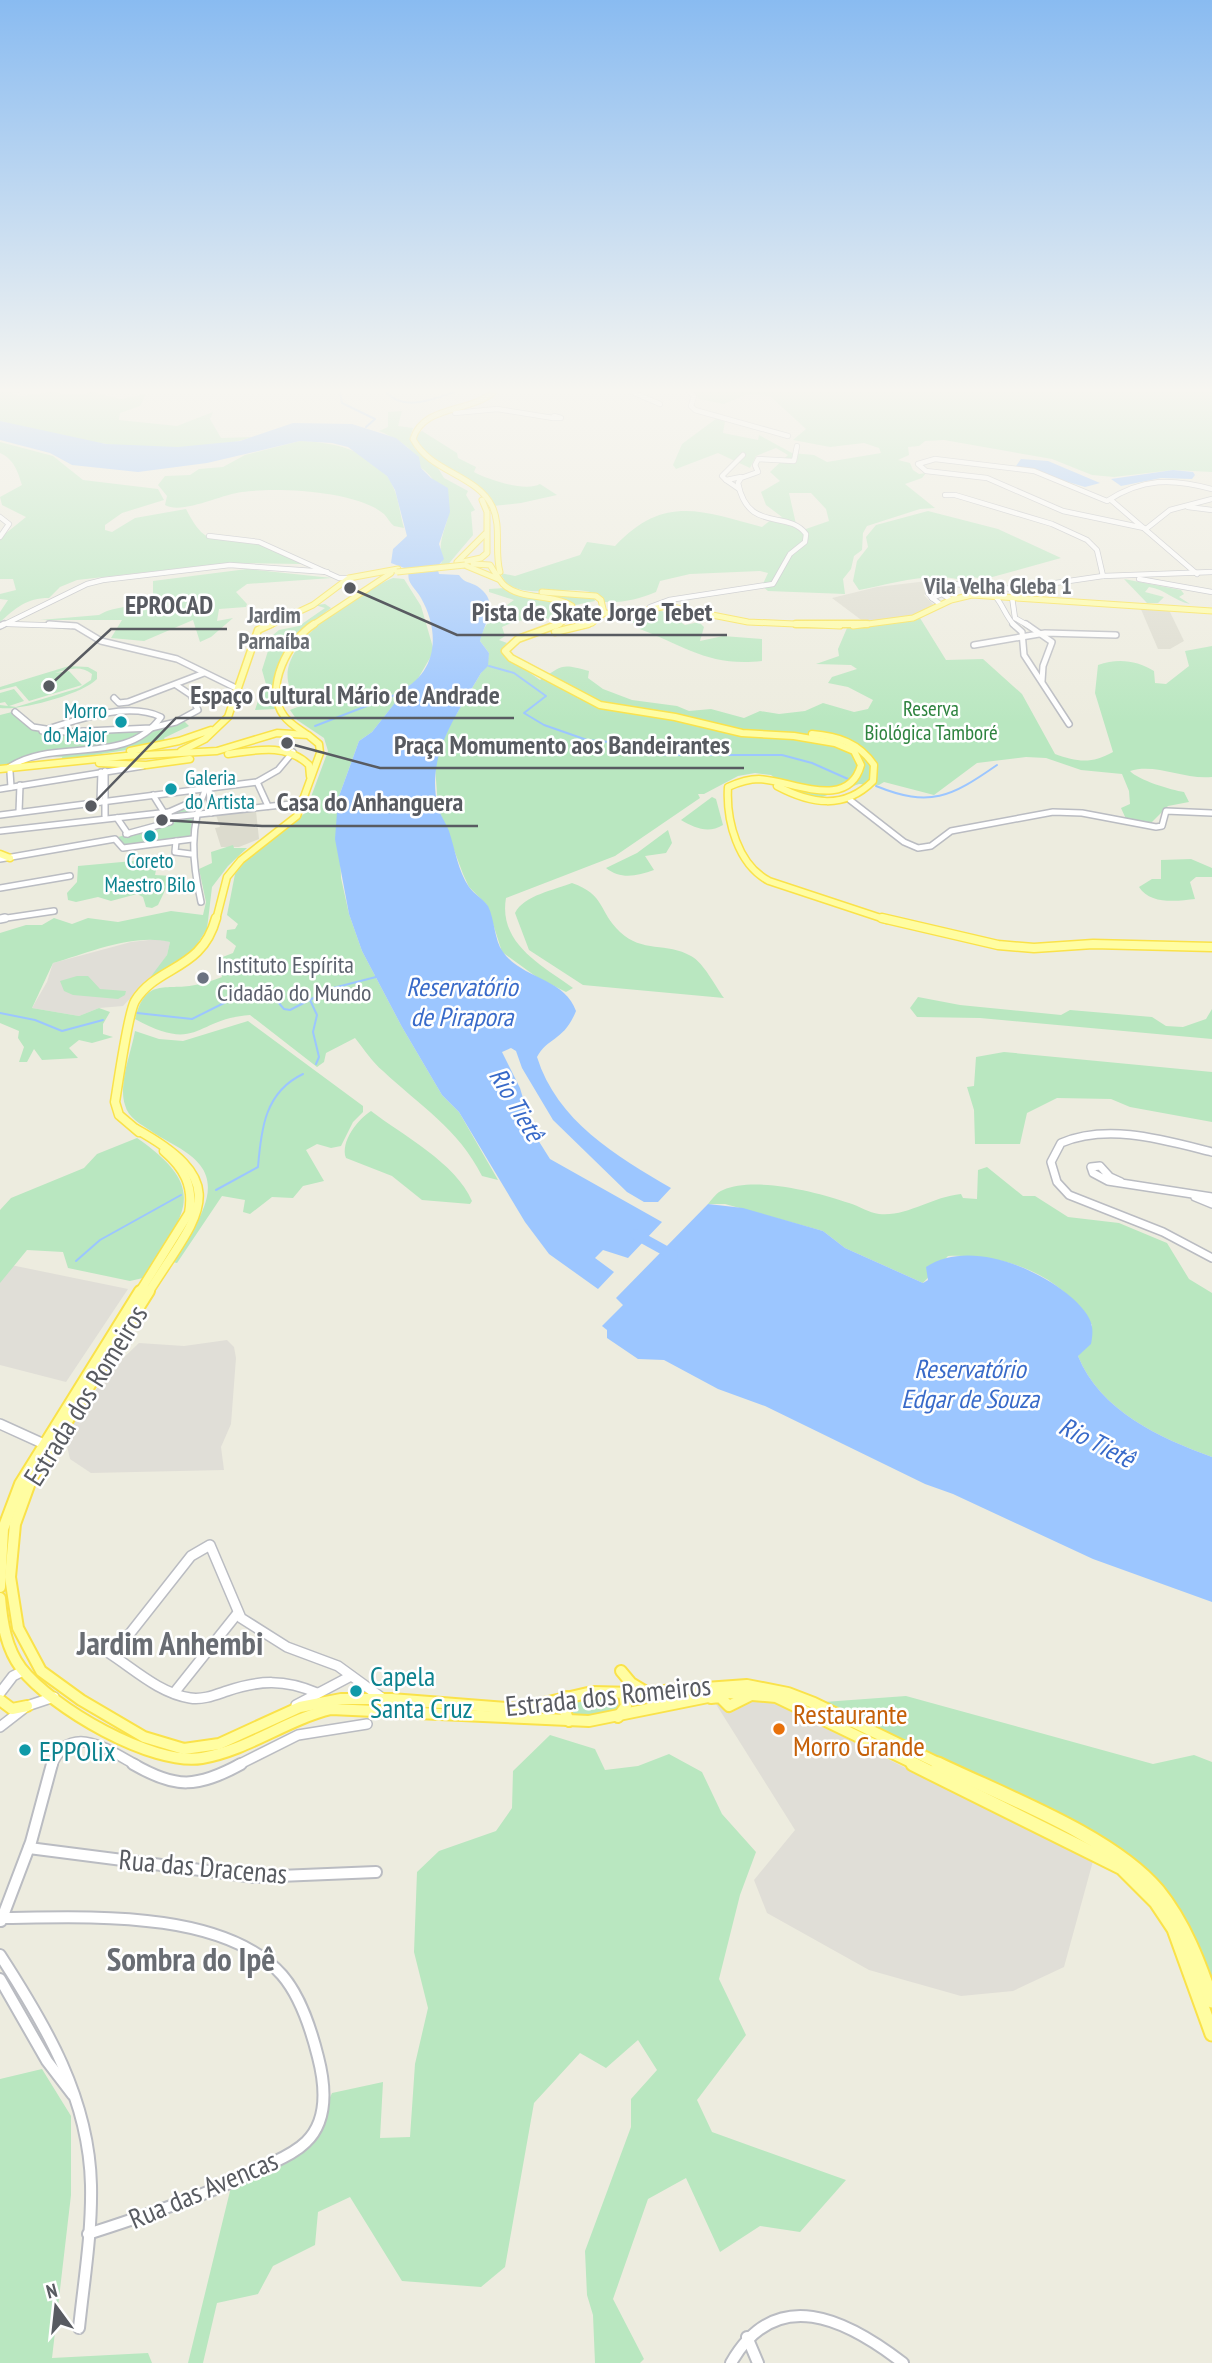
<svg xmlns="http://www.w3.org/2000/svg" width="1212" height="2363" viewBox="0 0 1212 2363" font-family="'PT Sans Narrow',sans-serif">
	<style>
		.industrial { fill: #e0ded7 }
		.education { fill: #dcdbce }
		.green { fill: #b9e7c0; fill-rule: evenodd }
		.water { fill: #9cc6ff }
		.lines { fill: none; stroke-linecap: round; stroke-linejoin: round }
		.stream { stroke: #9cc6ff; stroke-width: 2 }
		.river { stroke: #9cc6ff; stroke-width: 10 }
		.minor-far4-casing { stroke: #babcc2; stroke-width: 6 }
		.minor-far3-casing { stroke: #babcc2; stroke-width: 8 }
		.minor-far2-casing { stroke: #babcc2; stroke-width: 10 }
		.minor-far1-casing { stroke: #babcc2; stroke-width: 12 }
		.minor-casing { stroke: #babcc2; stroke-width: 14 }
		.major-far4-casing { stroke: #fae24a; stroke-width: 7 }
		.major-far3-casing { stroke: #fae24a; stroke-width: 9 }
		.major-far2-casing { stroke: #fae24a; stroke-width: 11 }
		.major-far1-casing { stroke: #fae24a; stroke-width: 14 }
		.major-casing { stroke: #fae24a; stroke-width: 17 }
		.minor-far4 { stroke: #fff; stroke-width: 4.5 }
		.minor-far3 { stroke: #fff; stroke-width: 5 }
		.minor-far2 { stroke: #fff; stroke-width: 7 }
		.minor-far1 { stroke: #fff; stroke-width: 9 }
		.minor { stroke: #fff; stroke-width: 10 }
		.major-far4 { stroke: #fffda1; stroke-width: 5 }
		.major-far3 { stroke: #fffda1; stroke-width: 6 }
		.major-far2 { stroke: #fffda1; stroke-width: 8 }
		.major-far1 { stroke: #fffda1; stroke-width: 10 }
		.major { stroke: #fffda1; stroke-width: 13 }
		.major-bridge-casing { stroke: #fae24a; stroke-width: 7; stroke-linecap: butt }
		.major-bridge { stroke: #fffda1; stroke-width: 5 }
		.culture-dot { fill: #0f9aa8; stroke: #fff; stroke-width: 2.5 }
		.worship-dot { fill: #6b7280; stroke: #fff; stroke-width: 2.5 }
		.food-dot { fill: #e8710a; stroke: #fff; stroke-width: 2.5 }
		.labels { text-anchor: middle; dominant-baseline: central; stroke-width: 5; stroke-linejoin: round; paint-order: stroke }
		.far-park-label { font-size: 21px; fill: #2e833f; stroke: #fff }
		.far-culture-label { font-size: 21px; fill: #0d838f; stroke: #fff; text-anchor: end }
		.far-quarter-label { font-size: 23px; font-weight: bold; fill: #696d73; stroke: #fff }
		.worship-label { font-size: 24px; fill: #5b616d; stroke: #fff; text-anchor: start }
		.water-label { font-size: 26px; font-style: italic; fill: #386ac9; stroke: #fff }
		.near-street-label { font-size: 28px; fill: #585b61; stroke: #fff }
		.near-culture-label { font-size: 28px; fill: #0d838f; stroke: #fff; text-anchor: start }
		.near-food-label { font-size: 28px; fill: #c56008; stroke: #fff; text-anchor: start }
		.near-quarter-label { font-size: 33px; font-weight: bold; fill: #696d73; stroke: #fff }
		.leader { fill: none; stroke: #585b61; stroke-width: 2.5 }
		.callout-dot { fill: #585b61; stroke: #fff; stroke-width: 2.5 }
		.callout-label { font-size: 26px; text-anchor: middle; font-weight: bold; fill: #585b61; stroke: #fff; stroke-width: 5; stroke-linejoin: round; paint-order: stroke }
	</style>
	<rect width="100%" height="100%" fill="#edecdf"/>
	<!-- industrial -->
	<g class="industrial">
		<polygon points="158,939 170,942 167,955 157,970 123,1006 99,1008 79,1016 32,1008 47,982 53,963 131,942"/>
		<polygon points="6,1264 128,1289 66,1382 0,1365 0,1271"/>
		<polygon points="227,1340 234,1347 236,1358 231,1424 221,1447 224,1470 91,1473 70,1459 65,1437 68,1426 112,1369 139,1343 184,1346"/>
		<polygon points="765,1698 1093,1861 1064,1967 1013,1991 961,1996 869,1970 767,1913 754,1880 795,1830 714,1701"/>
	</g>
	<!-- education -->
	<g class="education">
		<polygon points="936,580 940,582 924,595 934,605 907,617 864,622 832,598 877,587"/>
		<polygon points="1140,607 1169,610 1184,641 1170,649 1158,649"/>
		<polygon points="256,811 259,839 239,847 221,847 215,828 220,827 216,815"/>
	</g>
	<!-- green -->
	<g class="green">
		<path d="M0 392H20L11 394 22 396 50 392 76 395 93 392 121 399 146 394 140 406 120 413 119 420 177 426 213 412 210 419 221 438 252 437C176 462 75 442 0 421Z"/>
		<path d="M696 392H1212V472L1173 470 1114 477 1092 475 1052 459 944 440 925 441 919 446 908 447 909 455 898 460 910 463 913 470 919 474 926 473 922 478 905 484 935 508 920 509 867 526 863 533 862 550 854 556 851 569 843 579 845 594 768 591 762 586 768 573 760 571 690 574 660 581 656 592C639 599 623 603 605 602 592 577 530 603 506 583L500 573 515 576 580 555 587 542 615 546C664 494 702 511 762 527L772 519 782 517 766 505 761 492 780 481 770 472 788 455 776 448 756 456 750 468 718 453 676 469 673 465 682 444 717 418 725 421 723 433 758 440 759 435 792 453 814 455 827 462 881 453 879 448 864 443 830 447 793 440 806 429 770 396 748 394 724 404 699 399ZM789 493H811L826 509 829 521 803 530 796 524Z"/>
		<path d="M402 411 398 426 413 428 410 438 415 449 436 465 444 478 468 491 466 495 475 510 471 512 473 535 445 568 437 567 442 562C434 526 464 519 436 484 431 477 429 473 421 468 418 450 396 438 379 431L388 427V412Z"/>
		<path d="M422 431 457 453 458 458 476 467 474 472C489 480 525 492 540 484L557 495 521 503 493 506 489 498 424 451 416 442V434Z"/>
		<path d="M300 441C335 442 380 452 394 489 399 501 400 515 404 528L394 526C390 523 388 518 384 514 357 491 277 487 242 492 222 494 182 515 165 505L167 496 158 485 165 476 190 475 199 469 223 467 245 455Z"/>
		<path d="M0 442 53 456 83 480 158 489 164 500 122 513 105 525V530L112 532 135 518 186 509C209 554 215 531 253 541 270 546 287 556 303 564L228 563 77 580 60 587 49 598C26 598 16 608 0 622V612L8 600 0 599V594L16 590 13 579H0V538L26 517 2 505 0 497 22 485C18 472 14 459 0 453Z"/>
		<path d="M928 511 998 529 1061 558 985 579 972 577 964 581C934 570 890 584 859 590L853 581 857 561 868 547 866 537 876 525Z"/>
		<path d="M247 569 332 578 247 584 236 592 247 604 246 607 219 609 217 621 233 618 211 637 200 642 193 620 144 641 111 638 122 620H40L99 615C117 604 139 610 153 594V581Z"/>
		<path d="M393 578 404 579 421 606 434 651 416 682 395 693 399 698 372 732 359 741 338 799 341 878 349 914 362 951 402 1027 442 1095 459 1112 498 1180 482 1176C458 1128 420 1106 383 1071 372 1062 364 1049 355 1038L326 1053 324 1062 317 1067 250 1015C194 1019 199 1054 135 1019 146 977 164 991 195 985 204 984 213 980 222 977L217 963 220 958 233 953 236 946 226 938 227 930 235 929 238 924 227 915 235 874 246 860 305 813 328 751 324 738 297 720 290 710 300 706C297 698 289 689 288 681 281 639 360 592 393 578Z"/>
		<path d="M1124 579 1181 590 1184 594 1179 597 1190 604C1174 601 1165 589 1149 587L1145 592 1164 597 1158 603H1147Z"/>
		<path d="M505 588C538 596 563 592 594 598L595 601 571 606 572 610C557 623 546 617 529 619 521 620 508 624 502 627L505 636 499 640 507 643 501 650 502 653 540 680C563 665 561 663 589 671L588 678 603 689 632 700 677 706 689 711 711 709 744 718 760 711 779 714 805 711 823 703 854 712 868 709 873 700 848 687 828 683 832 677 857 669 851 665 816 664 839 656 838 649 847 628 920 618 946 660 983 659 1022 694 1055 754C1077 762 1092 764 1113 752L1095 693 1098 665C1117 658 1137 660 1154 671L1155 683 1166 684 1189 666 1185 651 1212 646V777C1184 780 1156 763 1130 771 1138 780 1171 790 1184 792L1189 802 1168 806 1151 823 1126 819 1121 808 1130 804 1129 791 1122 774 1081 770 1046 758 1026 757 977 763 934 795 884 782 879 785 859 784 819 798 793 791 771 775 755 773 738 776 704 794H698L700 798 615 856 506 898C498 944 543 966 573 988L566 992 538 978 502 952 487 905 469 887 463 874 438 807 435 766 437 755 450 725 487 663 489 653 480 641C484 622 494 615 511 610L507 605 514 600 489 592V589Z"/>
		<path d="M325 604 331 608C289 641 274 652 275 709L255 710 260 695 267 688 262 670 273 635 279 630 299 626 325 608 315 605Z"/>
		<path d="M659 609 671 617H692L679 621 685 625 699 622 704 627 700 641 723 636 762 639V661C708 667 686 646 637 628L634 623 615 617H633Z"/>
		<path d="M69 666 88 667 97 672V679C83 694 20 711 0 708V705L8 706 5 702 0 703V693L14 689 24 701 9 706 16 707 79 688 91 680 92 674C81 665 68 669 55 673L69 671 82 685 29 701 16 686 0 690V687Z"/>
		<path d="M12 712C36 741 58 732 91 731 132 730 142 734 182 719L189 726 164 738 167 743 158 745 63 760 62 757 51 756 0 767V715Z"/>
		<path d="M712 797 716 799 723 825C708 834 695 828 681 820Z"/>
		<polygon points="194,804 190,838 125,847 118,837 171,823 172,811"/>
		<path d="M668 830 672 843 666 853 645 856 654 870C637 876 621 880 606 868L637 853Z"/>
		<path d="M233 845 234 848H247L228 866 212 887 207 929 194 949 186 958 149 979 167 955 170 942C133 933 88 953 53 963L32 1008 79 1016 99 1008 110 1012 103 1024V1034L113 1037 92 1043 79 1040 69 1048 78 1058 42 1060 34 1049 27 1062H19L24 1047 18 1038 19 1031 0 1023V933L26 925H42L54 918 72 924 88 918 118 922 171 911 203 915 206 902 199 869 212 863 211 852Z"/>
		<path d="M1191 859 1212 868V877H1196L1190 882 1195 899C1178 901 1150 905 1139 887L1152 879H1161V860Z"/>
		<polygon points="133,861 156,870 155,875 172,876 158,905 152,908 146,907 143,897 137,894 111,901 98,897 76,902 68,900 67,893 77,882 78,866"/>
		<path d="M572 883C606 895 598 911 620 932 642 953 667 942 691 956 704 963 715 986 724 998L583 985 529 950 515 913C524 895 555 890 572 883Z"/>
		<polygon points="77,976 88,976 100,989 126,991 125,995 118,999 73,995 64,991 60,981"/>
		<polygon points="918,997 960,1005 1061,1015 1070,1010 1152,1017 1166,1026 1183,1027 1206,1019 1212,1009 1212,1039 980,1018 917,1017 910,1008"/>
		<path d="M248 1021 363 1106V1112L353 1122 341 1146 331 1148 317 1144 306 1150 324 1181 303 1186 293 1198 272 1197 250 1214 243 1212 245 1200 222 1196 177 1263 172 1262C187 1236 224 1195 200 1165 190 1151 165 1141 151 1131 141 1124 128 1118 125 1105 118 1083 131 1054 135 1031L159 1039 183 1041Z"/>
		<polygon points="1004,1052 1212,1072 1212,1122 1130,1107 1111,1099 1057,1098 1027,1113 1020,1144 975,1144 974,1110 967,1087 974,1086 976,1057"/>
		<path d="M371 1111C402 1135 456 1163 472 1201L470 1204 422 1200 392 1176 346 1158C340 1142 358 1119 371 1111Z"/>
		<path d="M137 1138C212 1190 184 1214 143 1278L130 1281 68 1268 63 1252 27 1250 0 1283V1210L11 1198 84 1168 97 1154Z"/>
		<path d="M987 1167 1023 1196H1035L1068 1217 1119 1223 1167 1243 1189 1279 1212 1293V1457C1160 1438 1100 1411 1078 1356L1092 1325C1061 1274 1007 1254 948 1256L923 1283 845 1248 823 1231 725 1204H708C712 1199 717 1192 723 1190 755 1176 817 1192 849 1203 859 1206 869 1213 879 1214 907 1217 931 1197 961 1194L963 1198 977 1199 978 1170Z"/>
		<path d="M906 1696 1153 1764 1194 1755 1212 1762V1979C1191 1919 1161 1870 1104 1838L824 1702Z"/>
		<path d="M593 1697 616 1699 619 1707 615 1712C600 1715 584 1719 570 1712L572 1702Z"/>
		<polygon points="550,1735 595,1749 605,1770 638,1766 669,1754 702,1772 722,1814 756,1852 740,1895 719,1979 746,2035 697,2100 712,2132 846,2180 800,2232 760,2226 720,2252 686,2178 648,2199 613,2299 644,2359 640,2363 595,2363 593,2315 587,2295 585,2251 631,2127 631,2099 657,2070 638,2040 606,2068 580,2053 534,2103 505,2267 481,2287 402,2281 350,2197 318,2212 315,2245 273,2266 258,2294 217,2303 203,2363 188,2363 231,2187 309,2145 332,2093 383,2082 380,2138 410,2137 415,2064 428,2008 414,1952 417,1872 439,1851 496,1831 512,1808 513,1771"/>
		<polygon points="42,2069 71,2116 71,2195 52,2358 148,2353 152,2363 0,2363 0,2079"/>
	</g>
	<!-- water -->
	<g class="water">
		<path d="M0 421 106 444 178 447 240 441 293 423 352 424 396 438 419 457 421 468 431 478 448 488 450 512 439 544 444 559 437 567 439 574 459 575C464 583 470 582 477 586 501 602 485 621 480 641L489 653 488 666 481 673C457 715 425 755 438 807 440 815 446 823 449 831 455 849 458 871 469 887 474 894 483 899 488 906 495 920 494 940 503 952 522 979 565 978 576 1011 564 1041 548 1037 537 1057 557 1121 616 1156 671 1188L658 1202H644L627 1192 553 1120 522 1068 516 1051 511 1048 502 1052 520 1088 533 1132 550 1159 662 1222 628 1258 603 1250 595 1258 614 1272 598 1289 549 1254 525 1222 459 1112 442 1095 402 1027 362 951 349 914 335 839 338 799 359 741 372 732 398 699 394 695 395 693C436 677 442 635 421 598 418 592 411 586 409 580 408 576 409 573 407 569L391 563 393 549 407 536 395 490 387 476 348 447 332 443 300 441 207 463 138 472 72 465 50 453 0 440Z"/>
		<polygon points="1021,459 1048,461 1100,483 1085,487 1021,468 1016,466"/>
		<polygon points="1173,470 1193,472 1195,475 1192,479 1161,478 1121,486 1111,479"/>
		<path d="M708 1204 743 1208 823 1231 845 1248 923 1283 928 1280 926 1267C968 1239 1036 1267 1071 1297 1079 1304 1091 1316 1092 1327 1093 1332 1092 1339 1091 1344L1078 1356C1100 1411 1160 1438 1212 1457V1602L1093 1559 953 1494 925 1484 765 1406 718 1389 664 1360 638 1359 607 1338V1330L602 1326 623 1305 616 1298Z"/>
	</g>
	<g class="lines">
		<!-- stream -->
		<g class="stream">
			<polyline points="340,392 342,403 375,419 366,427"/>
			<path d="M386 392C404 412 433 399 455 392"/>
			<polyline points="489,666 514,673 546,696 524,713 544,725 587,740 632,744 664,755 782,755 812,763 848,779"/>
			<polyline points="315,726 395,695"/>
			<path d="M876 786C930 808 951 797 997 765"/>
			<polyline points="310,1000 317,1015 313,1032 319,1057 316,1064"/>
			<polyline points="0,1013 35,1020 62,1031 103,1020"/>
			<polyline points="137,1013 192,1019 242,994 261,989 271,994 284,1009 290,1010 333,988 376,977"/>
			<path d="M216 1190 258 1167C261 1129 265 1092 303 1074"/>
			<polyline points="76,1261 100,1240 181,1195"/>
		</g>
		<!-- river -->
		<polyline class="river" points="635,1234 673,1255"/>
		<!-- minor-far4 casing -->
		<g class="minor-far4-casing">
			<g id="minor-far4">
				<polyline points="632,392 660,404"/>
				<polyline points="689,392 694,396 691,406 695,410 788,436"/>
				<polyline points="455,413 497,409 553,418"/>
				<polygon points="554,416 561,418 553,418"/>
				<polyline points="726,480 722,476 743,455"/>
				<polyline points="739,489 726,480 741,477"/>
				<polyline points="945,495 955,495 1052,524 1087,540 1097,550 1103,576"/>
				<polyline points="1111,500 1197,574"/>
				<polyline points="1188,507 1212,510"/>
				<polyline points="0,517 9,524 0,537"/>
				<path d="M1144 528 1063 511 987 478 926 471 918 464 935 459 1034 471 1107 501C1142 478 1172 478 1212 489"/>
				<polyline points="1146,529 1170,510 1212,499"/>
				<polyline points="209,536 259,542 339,578 349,578"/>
				<polyline points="1139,579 1212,592"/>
				<path d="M994 595C1003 604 1005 616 1015 626"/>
				<polyline points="1012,597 1015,618 1029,626"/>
				<polyline points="932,598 928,593 936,587 954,584 1014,589 1103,576 1212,572"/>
				<polyline points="940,604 932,598 942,594 951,600"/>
				<path d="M650 607 669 600 773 584 790 554 805 542 806 534C788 509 748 534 738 483L741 478 758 472 755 465 758 459 794 461 797 446"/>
				<polyline points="8,624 71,626"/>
				<polyline points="1,626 87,584 103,580 230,565 327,572"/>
			</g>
		</g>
		<!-- minor-far3 casing -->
		<g class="minor-far3-casing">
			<g id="minor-far3">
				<polyline points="49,624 76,626 101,641 177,659 238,689"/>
				<polyline points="1013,624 1022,632 1024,655 1069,724"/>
				<polyline points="1026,624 1052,642 1043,666 1042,681"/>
				<polyline points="0,626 4,624"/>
				<polyline points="974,645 1045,633 1116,635"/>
				<polyline points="114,698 119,703 128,702 204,673"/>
				<polyline points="15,712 33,727 65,732 151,728 176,722 198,710 191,695 176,685"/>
				<path d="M8 768C55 736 125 768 161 717 127 701 76 720 42 731"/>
				<polyline points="105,771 105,816"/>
				<polyline points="10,772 11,787"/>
				<polyline points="257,782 268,806"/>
				<polyline points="209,788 211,813"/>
				<polyline points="0,789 143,766"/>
				<polyline points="153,795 163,811"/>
				<polyline points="850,800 904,842 918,848 931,846 951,831 1053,812 1082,813 1156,827 1162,826 1166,811 1212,813"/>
				<polyline points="100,802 101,772"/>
				<polyline points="19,812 20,785"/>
				<polyline points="0,815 257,782 278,770 293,752"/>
				<polyline points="173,817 291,804 305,799"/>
				<polyline points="117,818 128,834"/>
				<polyline points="0,831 169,812"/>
				<polyline points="126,834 170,822 169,812 187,804 197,804"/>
				<polyline points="176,841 175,852 191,854"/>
				<polyline points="0,859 115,839 123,848 192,839"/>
				<polyline points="0,888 70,876"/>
				<path d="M201 902C192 862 189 826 206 788"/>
				<polyline points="0,919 54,911"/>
			</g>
		</g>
		<!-- minor-far2 casing -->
		<g class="minor-far2-casing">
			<g id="minor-far2">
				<polyline points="0,919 5,918"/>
				<path d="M1212 1152C1164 1140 1108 1123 1061 1143L1051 1162 1057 1182 1069 1195 1163 1232 1212 1258"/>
				<polyline points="1121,1182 1110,1177 1100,1166 1091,1167 1093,1173 1108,1181 1212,1197"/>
				<polyline points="1195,1197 1212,1204"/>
			</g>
		</g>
		<!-- minor-far1 casing -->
		<g class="minor-far1-casing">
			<g id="minor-far1">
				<polyline points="0,1424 44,1444"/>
				<path d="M109 1653C134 1669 159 1693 190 1698 203 1700 215 1695 227 1691 259 1680 285 1679 317 1693"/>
				<polyline points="113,1655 191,1556 210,1545 241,1618 287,1647 338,1666 382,1698"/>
				<polyline points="0,1693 13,1676 23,1671"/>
				<polyline points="174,1693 237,1614"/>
				<polyline points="296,1705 351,1676"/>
				<polyline points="0,1727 27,1706 54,1697"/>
				<path d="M52 1765C70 1722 107 1749 136 1765"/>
				<polyline points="238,1765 298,1735 367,1724"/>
			</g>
		</g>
		<!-- minor casing -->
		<g class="minor-casing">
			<g id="minor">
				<path d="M133 1764C176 1789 197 1788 241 1764"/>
				<polyline points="29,1848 255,1877 376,1872"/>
				<path d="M4 1918C85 1917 223 1909 282 1975 301 1997 311 2029 318 2057 325 2084 329 2120 306 2142 295 2153 280 2159 266 2166 208 2195 149 2214 88 2234"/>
				<polyline points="1,1921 31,1842 52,1764"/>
				<path d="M0 1955C46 2026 89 2098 91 2185 92 2233 84 2280 79 2328"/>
				<polyline points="0,1979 47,2061 73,2095"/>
				<polyline points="747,2337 758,2363"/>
				<path d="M731 2363C776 2284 846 2319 903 2363"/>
			</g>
		</g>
		<!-- major-far4 casing -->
		<g class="major-far4-casing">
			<g id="major-far4">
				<path d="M494 392C469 413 423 405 413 439 430 472 477 475 492 506 502 526 494 551 500 572"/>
				<polyline points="485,534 457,562 498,579"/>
				<polyline points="463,562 481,558 487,553 487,512 482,500"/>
				<path d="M473 564 490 565C494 571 498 578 503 584 520 601 552 593 572 606L573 615 556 626"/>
				<polyline points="542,592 596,596 601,600 604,613"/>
				<polyline points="604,613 629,614 666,606 748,622 840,626"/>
				<polyline points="268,626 313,605 349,578 398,569"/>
				<polyline points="311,626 391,573"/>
				<polyline points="581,626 592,623 604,613"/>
				<polyline points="853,626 913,618 951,600 972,595 1212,611"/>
			</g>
		</g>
		<!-- major-far3 casing -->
		<g class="major-far3-casing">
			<g id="major-far3">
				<path d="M559 624 518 639 505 651 511 658 600 705 675 717 742 733 794 736 835 743 854 751 861 765C848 812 791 780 759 779 748 779 739 782 728 787 726 821 738 865 769 881L887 920"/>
				<polyline points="796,624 867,624"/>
				<polyline points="555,632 588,624"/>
				<path d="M306 734C299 729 289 723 284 716 263 688 289 640 314 624"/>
				<polyline points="130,751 179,741 211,730"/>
				<polyline points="181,751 205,739 228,717 258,630 271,624"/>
				<path d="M228 754C257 750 286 743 309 765L310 776"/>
				<polyline points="99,763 146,765 190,759"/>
				<polyline points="0,769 126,756 217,751 277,733 308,735 319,744 320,753 297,816 241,860 227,877 216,920"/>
				<path d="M777 786C811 804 844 810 873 781L874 765C859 743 838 736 812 734"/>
				<polyline points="0,854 10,858"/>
			</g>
		</g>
		<!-- major-far2 casing -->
		<g class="major-far2-casing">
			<g id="major-far2">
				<polyline points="882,918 998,945 1034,948 1093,944 1212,947"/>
				<path d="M136 1129C237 1185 197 1215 148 1293"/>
				<path d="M139 1132 119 1115 115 1102C118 1084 128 1013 135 1001 157 965 202 971 216 918"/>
				<path d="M139 1293 189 1213C194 1186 184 1168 164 1151"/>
			</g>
		</g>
		<!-- major-far1 casing -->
		<g class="major-far1-casing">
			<g id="major-far1">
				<polyline points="149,1291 32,1477 15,1524 10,1577 18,1628 41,1671 81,1700 144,1737 184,1749 219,1744 300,1707 341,1699 391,1699 518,1709 592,1692 636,1693 747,1685 788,1693 814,1703 942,1765"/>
				<polyline points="0,1587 3,1529 20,1484 140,1291"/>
				<path d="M0 1598C2 1622 6 1648 21 1668 52 1708 152 1766 202 1758 248 1750 286 1720 331 1709L589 1721 728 1693 776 1697 917 1765"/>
				<polyline points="621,1671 631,1683 646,1692"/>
				<polyline points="567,1697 563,1707 569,1721"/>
				<polyline points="711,1698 720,1697 729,1706 753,1694"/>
				<polyline points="0,1700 12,1709 27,1706"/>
				<polyline points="618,1717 626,1706 624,1694"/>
			</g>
		</g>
		<!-- major casing -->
		<g class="major-casing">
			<g id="major">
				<polyline points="913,1764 1122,1868 1156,1902 1174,1929 1212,2034"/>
				<path d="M938 1764C1004 1796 1112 1836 1158 1891 1184 1923 1199 1963 1212 2001"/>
			</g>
		</g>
		<!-- minor-far4 -->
		<use href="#minor-far4" class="minor-far4"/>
		<!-- minor-far3 -->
		<use href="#minor-far3" class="minor-far3"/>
		<!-- minor-far2 -->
		<use href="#minor-far2" class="minor-far2"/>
		<!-- minor-far1 -->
		<use href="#minor-far1" class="minor-far1"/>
		<!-- minor -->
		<use href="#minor" class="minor"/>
		<!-- major-far4 -->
		<use href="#major-far4" class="major-far4"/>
		<!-- major-far3 -->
		<use href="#major-far3" class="major-far3"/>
		<!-- major-far2 -->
		<use href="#major-far2" class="major-far2"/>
		<!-- major-far1 -->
		<use href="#major-far1" class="major-far1"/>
		<!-- major -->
		<use href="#major" class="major"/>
		<!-- major-bridge casing -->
		<g class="major-bridge-casing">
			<polyline id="major-bridge" points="397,572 465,565"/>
		</g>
		<!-- major-bridge -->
		<use href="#major-bridge" class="major-bridge"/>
	</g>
	<!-- sky -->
	<linearGradient id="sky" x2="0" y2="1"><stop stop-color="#89bbf1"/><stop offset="0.54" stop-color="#f7f6f1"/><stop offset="1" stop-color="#f7f6f1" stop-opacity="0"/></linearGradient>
	<rect width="1212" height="723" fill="url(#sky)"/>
	<!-- markers -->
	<g class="culture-dot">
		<circle cx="121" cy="722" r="7"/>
		<circle cx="171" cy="789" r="7"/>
		<circle cx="150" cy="836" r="7"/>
		<circle cx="356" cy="1691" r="7"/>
		<circle cx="25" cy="1750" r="7"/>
	</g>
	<circle class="worship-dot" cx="203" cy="978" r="7"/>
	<circle class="food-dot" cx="779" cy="1729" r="7"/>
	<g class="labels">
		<!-- far-park labels -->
		<g class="far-park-label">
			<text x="931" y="708">Reserva<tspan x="931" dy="24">Biológica Tamboré</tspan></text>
		</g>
		<!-- far-culture labels -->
		<g class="far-culture-label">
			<text x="107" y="710">Morro<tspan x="107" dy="24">do Major</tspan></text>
			<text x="185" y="777" text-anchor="start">Galeria<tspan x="185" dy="24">do Artista</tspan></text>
			<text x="150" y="860" text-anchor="middle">Coreto<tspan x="150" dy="24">Maestro Bilo</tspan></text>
		</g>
		<!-- far-quarter labels -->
		<g class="far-quarter-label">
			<text x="998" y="585">Vila Velha Gleba 1</text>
			<text x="274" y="614">Jardim<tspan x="274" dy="26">Parnaíba</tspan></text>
		</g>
		<!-- worship labels -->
		<g class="worship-label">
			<text x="217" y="964">Instituto Espírita<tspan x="217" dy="28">Cidadão do Mundo</tspan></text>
		</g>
		<!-- water labels -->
		<g class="water-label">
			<text x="462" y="986">Reservatório<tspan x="462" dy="30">de Pirapora</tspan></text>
			<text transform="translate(517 1104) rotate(59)">Rio Tietê</text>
			<text x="970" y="1368">Reservatório<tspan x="970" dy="30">Edgar de Souza</tspan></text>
			<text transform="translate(1097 1442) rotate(27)">Rio Tietê</text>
		</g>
		<!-- near-street labels -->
		<g class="near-street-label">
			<text transform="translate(85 1395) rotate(-58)">Estrada dos Romeiros</text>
			<text transform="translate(608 1695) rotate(-6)">Estrada dos Romeiros</text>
			<text transform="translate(203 1866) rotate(5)">Rua das Dracenas</text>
			<text transform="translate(203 2189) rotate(-23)">Rua das Avencas</text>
		</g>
		<!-- near-culture labels -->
		<g class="near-culture-label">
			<text x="370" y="1675">Capela<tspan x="370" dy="32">Santa Cruz</tspan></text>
			<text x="39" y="1750">EPPOlix</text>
		</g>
		<!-- near-food labels -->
		<g class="near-food-label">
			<text x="793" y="1713">Restaurante<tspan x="793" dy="32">Morro Grande</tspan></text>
		</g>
		<!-- near-quarter labels -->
		<g class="near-quarter-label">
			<text x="170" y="1642">Jardim Anhembi</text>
			<text x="191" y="1958">Sombra do Ipê</text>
		</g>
	</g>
	<!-- callouts -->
	<path class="leader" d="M49 686L111 629H227M350 588L457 635H727M91 806L176 718H514M287 743L380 768H744M162 820L262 826H478"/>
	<g class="callout-dot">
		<circle cx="49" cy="686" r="7"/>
		<circle cx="350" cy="588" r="7"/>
		<circle cx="91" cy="806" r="7"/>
		<circle cx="287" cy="743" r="7"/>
		<circle cx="162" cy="820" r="7"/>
	</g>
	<g class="callout-label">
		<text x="169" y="614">EPROCAD</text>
		<text x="592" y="621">Pista de Skate Jorge Tebet</text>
		<text x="345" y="704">Espaço Cultural Mário de Andrade</text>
		<text x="562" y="754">Praça Momumento aos Bandeirantes</text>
		<text x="370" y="811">Casa do Anhanguera</text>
	</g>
	<!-- north arrow -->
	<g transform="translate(56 2307) rotate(345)" stroke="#ffffff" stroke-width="5" paint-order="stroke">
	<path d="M0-5L12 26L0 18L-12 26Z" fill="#585b61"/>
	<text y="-10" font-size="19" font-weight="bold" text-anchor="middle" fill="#585b61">N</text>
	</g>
</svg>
